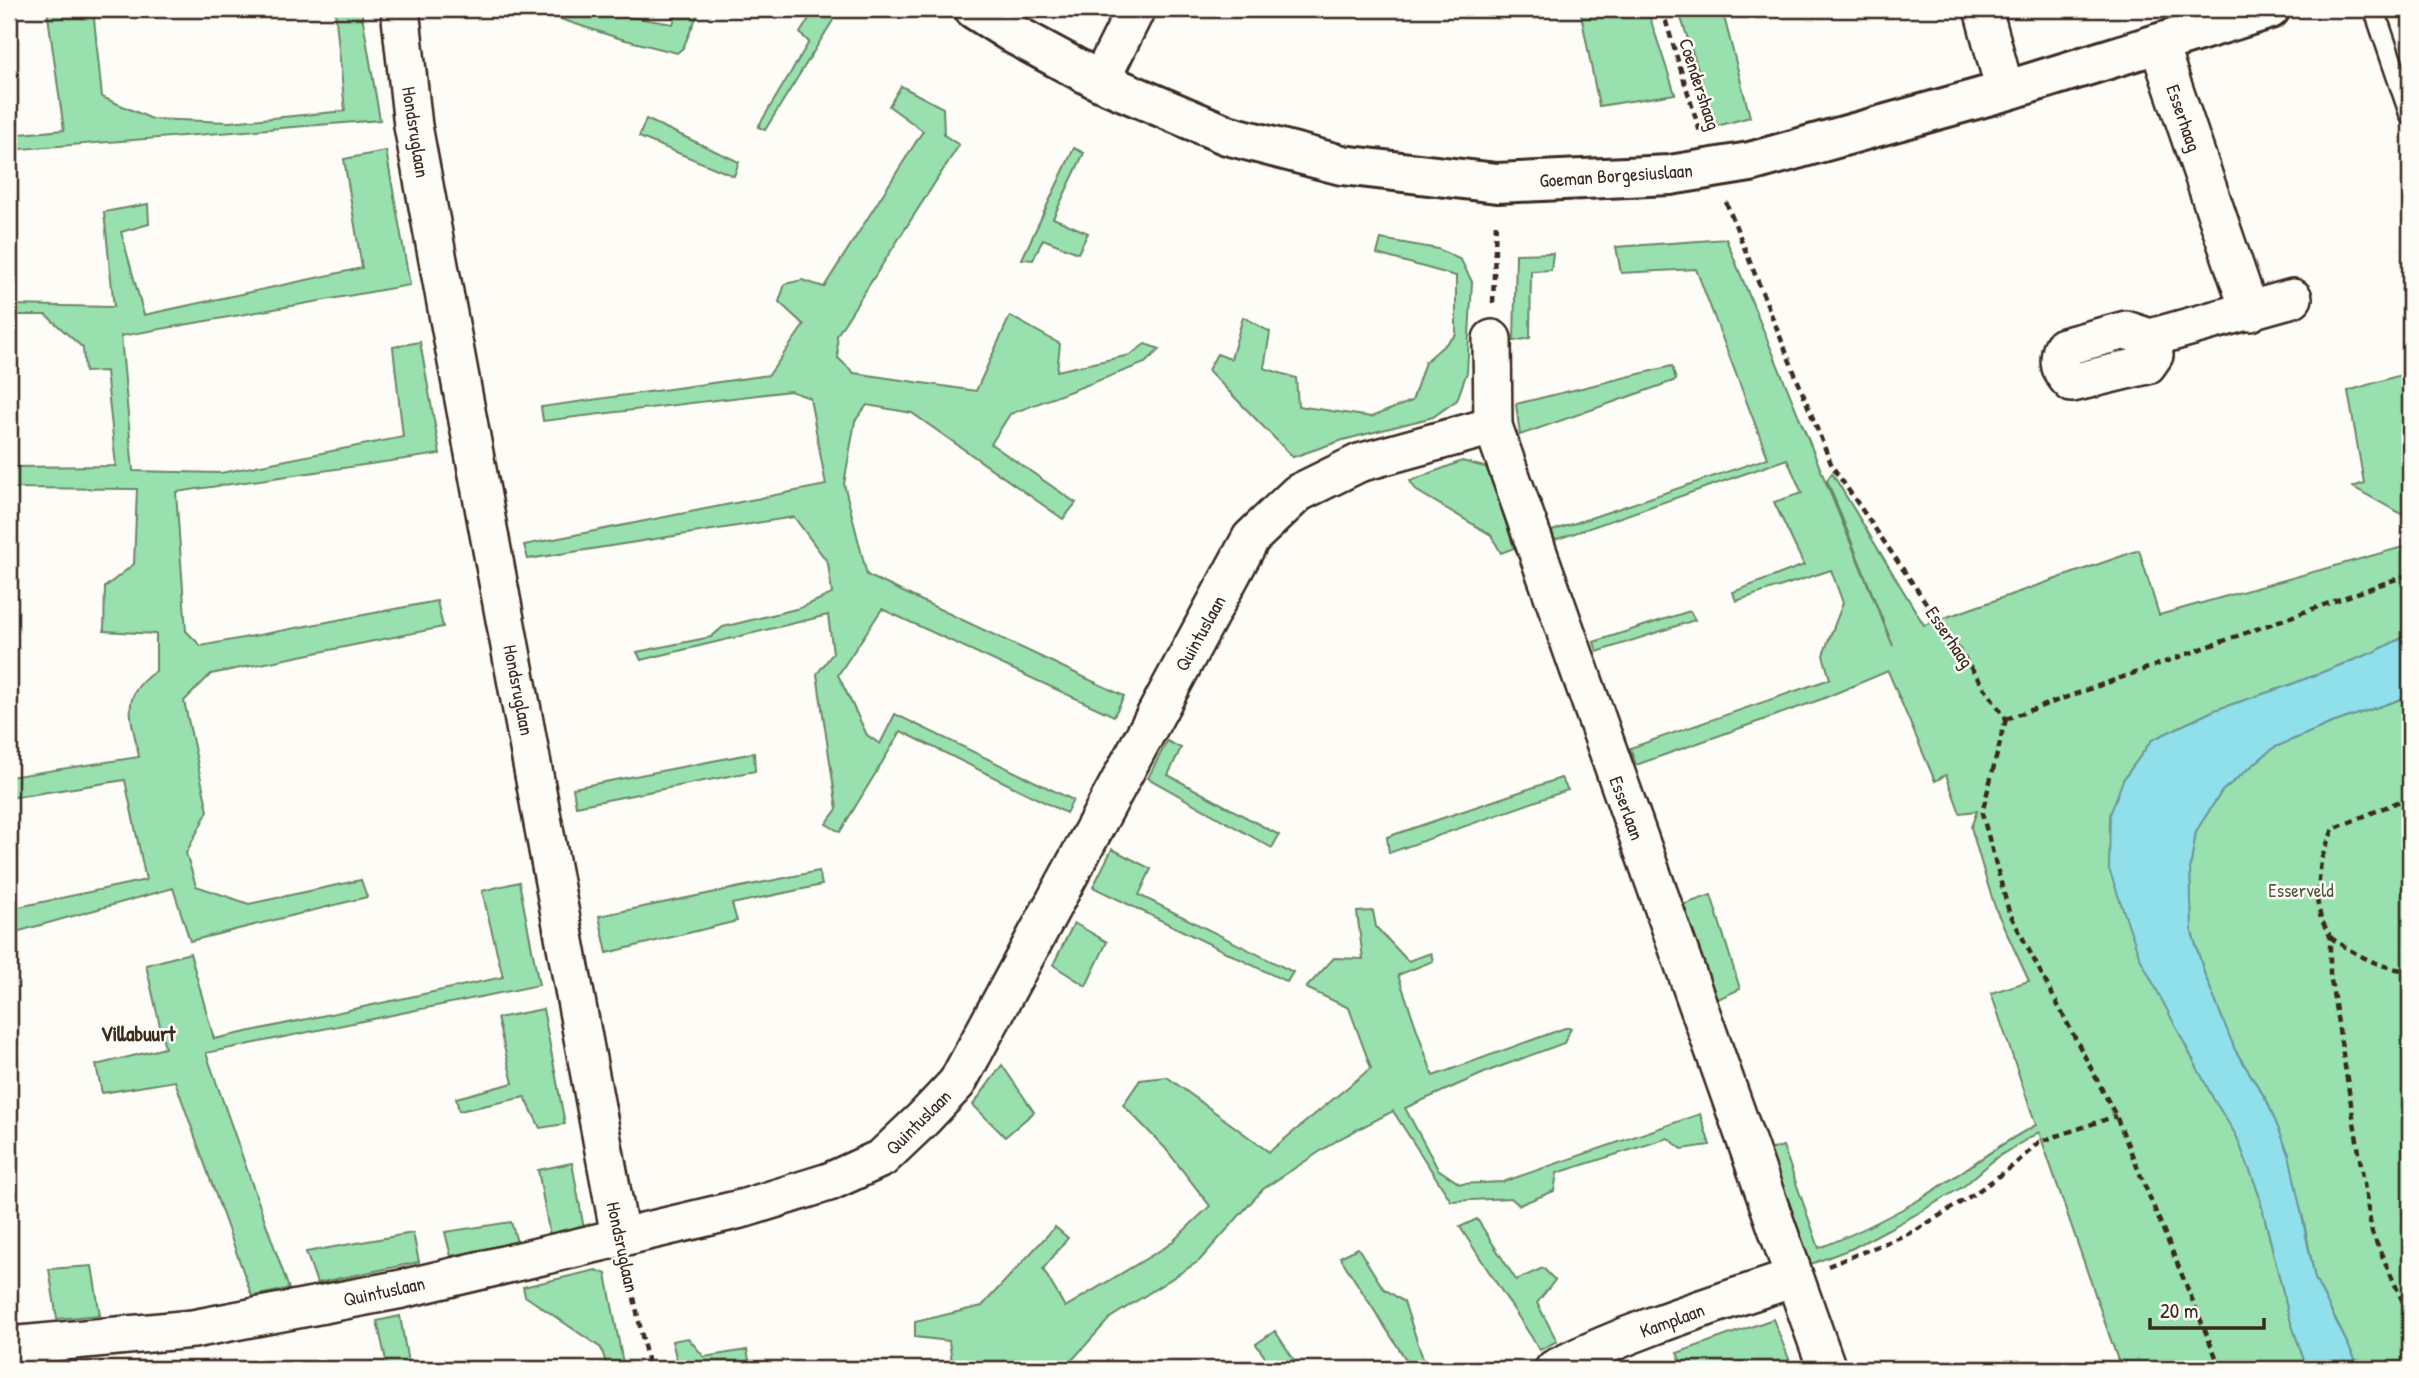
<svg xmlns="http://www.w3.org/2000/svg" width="2419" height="1378" viewBox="0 0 2419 1378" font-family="'Patrick Hand',sans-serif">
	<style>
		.green { fill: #98e1af; stroke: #6a8666; stroke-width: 2 }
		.water { fill: #8fe0eb; stroke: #6d9799; stroke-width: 2 }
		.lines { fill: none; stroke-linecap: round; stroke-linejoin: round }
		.service-casing { stroke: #3b2a1e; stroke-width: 24 }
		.minor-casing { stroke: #3b2a1e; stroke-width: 42 }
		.tertiary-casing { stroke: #3b2a1e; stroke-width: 44 }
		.path { stroke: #3b2a1e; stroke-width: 4.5; stroke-dasharray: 7 5; stroke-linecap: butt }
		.service { stroke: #fdfcf7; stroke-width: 19 }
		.minor { stroke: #fdfcf7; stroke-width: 37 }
		.tertiary { stroke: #fdfcf7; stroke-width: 38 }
		.labels { text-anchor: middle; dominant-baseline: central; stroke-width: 5; stroke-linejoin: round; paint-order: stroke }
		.street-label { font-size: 19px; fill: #3b2a1e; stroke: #fdfcf7 }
		.park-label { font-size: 19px; fill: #525842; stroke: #fdfcf7 }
		.neighbourhood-label { font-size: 21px; font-weight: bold; fill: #3b2a1e; stroke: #fdfcf7 }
	</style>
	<rect width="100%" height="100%" fill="#fdfcf7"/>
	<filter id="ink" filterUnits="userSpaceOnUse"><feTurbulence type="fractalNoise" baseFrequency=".0143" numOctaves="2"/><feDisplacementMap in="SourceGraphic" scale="14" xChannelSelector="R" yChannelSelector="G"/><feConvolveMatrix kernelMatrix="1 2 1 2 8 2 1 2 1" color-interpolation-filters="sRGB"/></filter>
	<g filter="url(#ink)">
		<!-- green -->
		<g class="green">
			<polygon points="47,9 93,9 102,97 152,119 229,122 345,111 335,9 361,9 380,120 9,150 9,135 64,130"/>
			<polygon points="530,9 579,9 673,24 678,9 700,9 683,48 677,53 618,38"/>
			<polygon points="815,9 840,9 765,130 758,127 809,42 800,33"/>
			<polygon points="1580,9 1647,9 1675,94 1599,106"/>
			<polygon points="1678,9 1722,9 1750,117 1717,126"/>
			<polygon points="901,86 943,108 944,135 959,145 837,335 838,358 854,373 976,391 1010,316 1060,344 1057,371 1130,355 1145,344 1160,349 1145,363 1010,414 991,444 1076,503 1063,519 912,413 867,405 855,421 844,484 867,575 1124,696 1114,716 882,609 838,675 867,735 880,744 895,714 1073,800 1066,813 901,731 840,832 826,824 837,809 817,674 833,653 828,615 641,660 637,652 711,637 723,627 800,608 832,594 828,563 794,517 528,559 524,545 826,485 810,398 790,391 543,421 541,407 769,375 804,325 779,302 785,284 802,280 824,287 923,131 889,106"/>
			<polygon points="646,119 739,162 734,176 639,137"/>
			<polygon points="1074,148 1084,153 1053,218 1088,233 1078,253 1043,239 1033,260 1022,259"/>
			<path d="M386 151 410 285 121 336 133 471 221 473 403 437 393 347 420 342 440 454 176 492 186 631 201 646 437 601 443 627 211 674 184 701 208 811 186 853 196 886 249 904 361 880 367 897 190 941 173 888 9 934V909L146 880 125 780 9 798V777L139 757C133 720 117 696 156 671V634L104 631 105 587 134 564 137 489 9 488V467L116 466 106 371 85 372 83 348 46 315H9V305L114 307 104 212 148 204 149 224 121 232 144 315 362 268 344 159Z"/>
			<polygon points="1381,239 1438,249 1461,260 1472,282 1467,372 1457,400 1433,417 1343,440 1293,457 1208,370 1217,354 1231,359 1243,317 1270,332 1264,368 1296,378 1298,406 1371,417 1412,401 1425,362 1456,335 1456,276 1377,254"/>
			<path d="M1726 239 1893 646 1827 480 1832 473 1924 625 2139 550 2159 615 2410 545V634L2374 652 2287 686 2215 710 2152 740 2123 780 2187 1049 2236 1135 2258 1191 2289 1316 2307 1369H2121L2039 1132 1996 1158 1964 1186 1915 1215 1853 1248 1811 1264 1770 1150 1783 1146 1819 1248C1853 1235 1885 1219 1917 1201 1958 1177 1993 1147 2036 1125L1991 993 2029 981 1996 910 1986 879 1971 827 1977 811 1960 813 1946 775 1935 781 1888 671 1822 699 1636 765 1630 748 1830 679 1823 655 1843 603 1831 570 1736 601 1733 592 1804 565 1774 502 1802 493 1787 459 1555 540 1552 531 1768 458 1696 269 1621 273 1616 247Z"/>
			<polygon points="1553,253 1551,270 1531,271 1530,338 1514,341 1516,254"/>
			<polygon points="1672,366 1676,380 1520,435 1516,404"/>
			<polygon points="2410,372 2410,519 2353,487 2364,483 2348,391"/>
			<polygon points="1462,461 1488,468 1514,548 1501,553 1491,535 1417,491 1410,481"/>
			<polygon points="1690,611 1695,620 1597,652 1594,642"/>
			<polygon points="2410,696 2410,1369 2360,1369 2315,1279 2303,1218 2267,1101 2235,1050 2204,973 2192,932 2190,869 2196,831 2222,791 2273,748 2329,724"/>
			<polygon points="1167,741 1181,748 1168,775 1279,835 1272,848 1148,778"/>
			<polygon points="754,753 755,771 576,806 573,788"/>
			<polygon points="1561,778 1568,790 1389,853 1387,837"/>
			<polygon points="1112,849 1151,869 1139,895 1293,972 1287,982 1093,887"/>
			<polygon points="819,871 822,885 732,904 737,921 607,953 599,916"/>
			<polygon points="519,882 539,985 206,1053 289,1289 252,1296 175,1081 102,1093 96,1065 165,1048 146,965 190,953 214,1039 503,977 482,891"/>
			<polygon points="1711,895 1740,989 1716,1000 1682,905"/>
			<polygon points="1373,911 1376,927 1408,961 1431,953 1433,961 1398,975 1433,1076 1565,1028 1571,1028 1564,1043 1491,1070 1405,1108 1438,1169 1460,1184 1503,1182 1700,1114 1710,1145 1682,1149 1668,1138 1557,1173 1554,1191 1519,1205 1511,1198 1451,1201 1393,1111 1339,1139 1263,1189 1199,1261 1110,1318 1064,1369 953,1369 949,1341 915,1337 915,1322 982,1306 1055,1227 1068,1238 1043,1269 1065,1307 1169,1245 1210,1206 1165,1148 1123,1105 1140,1080 1167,1077 1269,1152 1371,1068 1349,1008 1306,988 1334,958 1363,959 1357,912"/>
			<polygon points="1074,923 1107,942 1086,986 1053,965"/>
			<polygon points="543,1009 565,1124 540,1128 525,1097 459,1111 456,1098 513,1083 497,1018"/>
			<polygon points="1002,1065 1034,1112 1005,1137 973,1105"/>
			<polygon points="572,1163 584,1229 550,1236 538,1170"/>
			<polygon points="1477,1219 1516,1280 1543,1268 1555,1280 1537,1303 1557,1341 1540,1350 1460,1227"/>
			<polygon points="511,1222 517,1242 451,1256 445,1232"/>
			<polygon points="413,1233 419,1262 317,1283 306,1252"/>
			<polygon points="1358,1248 1383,1288 1404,1302 1425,1365 1420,1369 1412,1369 1340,1257"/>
			<polygon points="92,1266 100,1315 57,1319 49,1269"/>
			<polygon points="596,1270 606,1274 624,1369 608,1369 601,1348 525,1296 523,1287"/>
			<polygon points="400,1316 409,1369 388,1369 377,1321"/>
			<polygon points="1773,1319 1793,1369 1684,1369 1677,1353"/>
			<polygon points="1275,1331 1300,1369 1273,1369 1256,1344"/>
			<polygon points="688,1338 704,1357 747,1350 750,1365 732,1369 679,1369 672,1341"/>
		</g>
		<!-- water -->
		<polygon class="water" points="2410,634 2410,696 2329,724 2273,748 2222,791 2196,831 2190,869 2192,932 2204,973 2235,1050 2267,1101 2289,1154 2315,1279 2360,1369 2307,1369 2289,1316 2258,1191 2236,1135 2214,1100 2140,958 2109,869 2110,815 2123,780 2152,740 2215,710 2287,686 2374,652"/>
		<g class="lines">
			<!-- service casing -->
			<g class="service-casing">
				<polyline id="service" points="2374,9 2410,115"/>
			</g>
			<!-- minor casing -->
			<g class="minor-casing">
				<g id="minor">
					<polyline points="400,9 413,126 620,1236"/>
					<polyline points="1983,9 2005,91"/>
					<polyline points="2158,43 2250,312"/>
					<polyline points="1100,81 1136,9"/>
					<path d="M2150 338 2154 355 2147 365 2072 383C2061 373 2057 362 2063 347L2126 330 2150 338 2293 298"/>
					<polyline points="1492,339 1493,426 1827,1369"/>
					<polyline points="9,1346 193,1329 402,1289 745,1208 829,1182 882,1158 923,1119 957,1083 1251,538 1298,493 1359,463 1493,426"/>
					<path d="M1554 1369C1630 1330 1713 1305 1794 1278"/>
				</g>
			</g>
			<!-- tertiary casing -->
			<g class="tertiary-casing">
				<polyline id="tertiary" points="974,9 1015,35 1100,81 1227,135 1342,165 1497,183 1670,175 1750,162 2005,91 2270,9"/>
			</g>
			<!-- path -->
			<g class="path">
				<polyline points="1662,9 1700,132"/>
				<polyline points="1726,202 1832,466 2006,719"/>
				<polyline points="1493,303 1496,221"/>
				<polyline points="2006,719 1982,813 2009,912 2116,1116 2221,1369"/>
				<polyline points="2006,719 2410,574"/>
				<polyline points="2410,797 2333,829 2321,860 2317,900 2321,919 2330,936 2330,974 2372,1233 2410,1318"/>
				<path d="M2330 937C2356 955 2379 968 2410 971"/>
				<polyline points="1828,1266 1915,1231 1977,1192 2014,1165 2039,1142 2116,1116"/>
				<polyline points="629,1274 649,1369"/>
			</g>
			<!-- service -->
			<use href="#service" class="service"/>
			<!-- minor -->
			<use href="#minor" class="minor"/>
			<!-- tertiary -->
			<use href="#tertiary" class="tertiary"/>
		</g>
	</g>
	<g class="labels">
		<!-- street labels -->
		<g class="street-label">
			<text transform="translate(1700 84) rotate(72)">Coendershaag</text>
			<text transform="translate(2184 118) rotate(71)">Esserhaag</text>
			<text transform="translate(416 132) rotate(81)">Hondsruglaan</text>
			<text transform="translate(1616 175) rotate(-4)">Goeman Borgesiuslaan</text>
			<text transform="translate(1200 633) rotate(-61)">Quintuslaan</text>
			<text transform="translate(1950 637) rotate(56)">Esserhaag</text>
			<text transform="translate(519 690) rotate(79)">Hondsruglaan</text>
			<text transform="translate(1627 808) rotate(70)">Esserlaan</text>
			<text transform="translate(918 1122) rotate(-45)">Quintuslaan</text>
			<text transform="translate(623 1247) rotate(78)">Hondsruglaan</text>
			<text transform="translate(384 1291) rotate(-12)">Quintuslaan</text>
			<text transform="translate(1672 1320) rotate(-20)">Kamplaan</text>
		</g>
		<!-- park labels -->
		<g class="park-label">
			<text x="2301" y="890">Esserveld</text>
		</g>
		<!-- neighbourhood labels -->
		<g class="neighbourhood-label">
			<text x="138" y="1033">Villabuurt</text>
		</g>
	</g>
	<!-- margin -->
	<rect width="2419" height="1378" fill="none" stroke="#fdfcf7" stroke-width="35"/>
	<rect x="18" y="18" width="2384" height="1343" fill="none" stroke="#3b2a1e" stroke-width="2.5" filter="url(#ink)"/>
	<!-- scale -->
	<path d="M2150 1318v10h114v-10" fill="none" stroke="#3b2a1e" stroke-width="3.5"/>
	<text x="2160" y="1318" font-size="21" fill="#3b2a1e" stroke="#fdfcf7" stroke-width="5" paint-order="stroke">20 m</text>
</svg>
